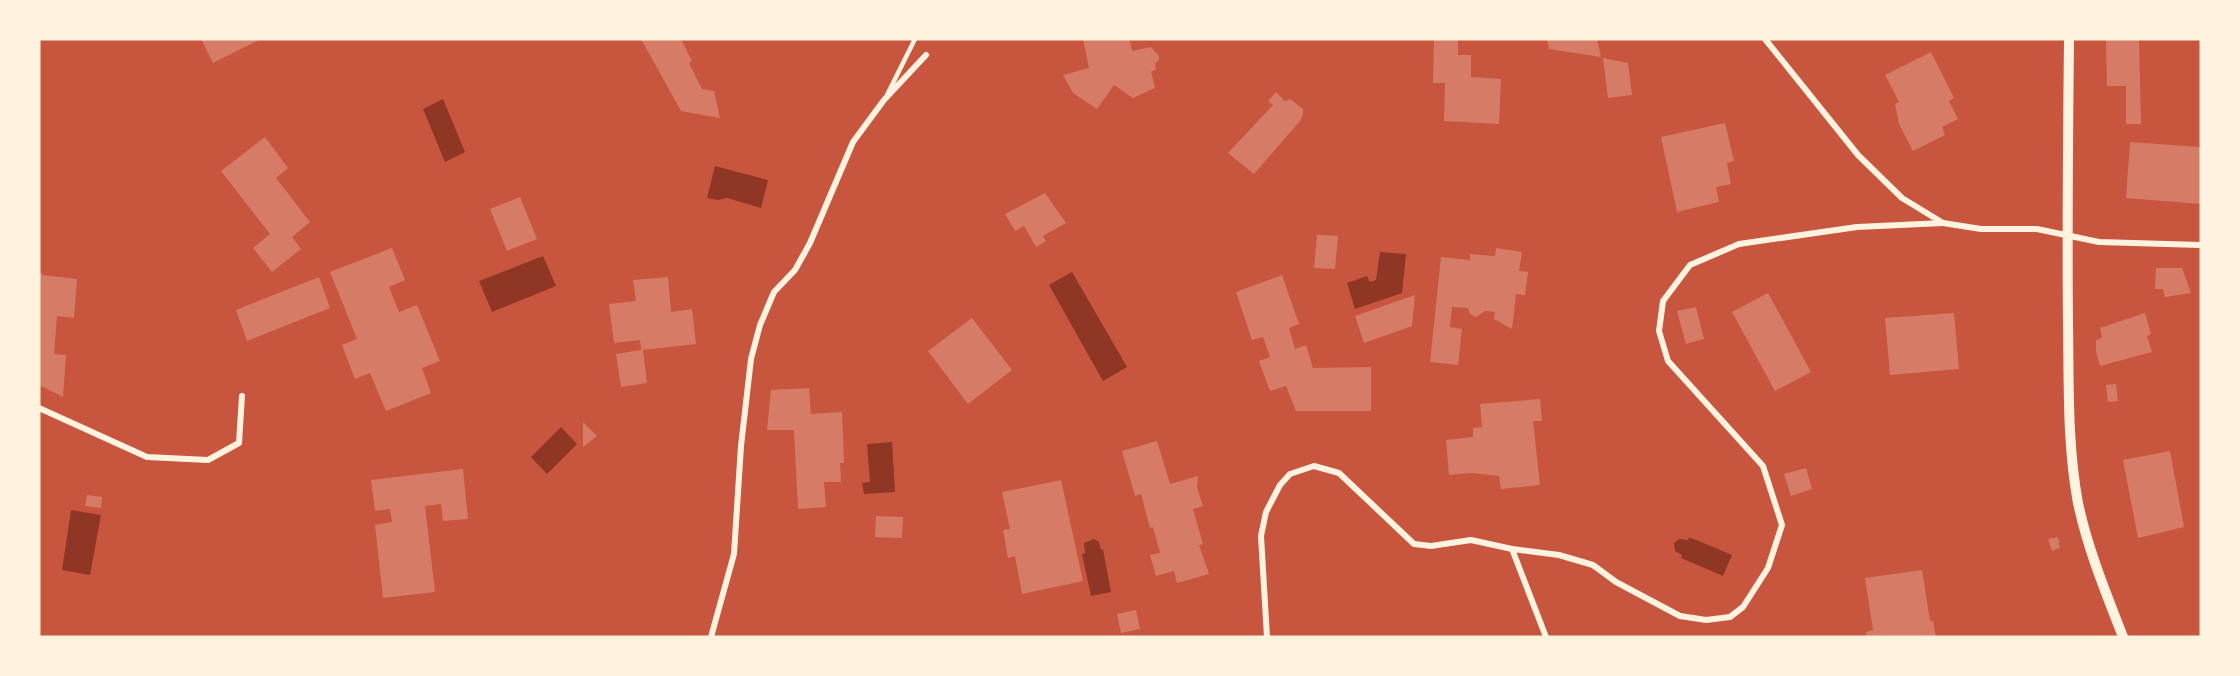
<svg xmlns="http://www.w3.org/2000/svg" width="2240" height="676" viewBox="0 0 2240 676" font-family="Merriweather,serif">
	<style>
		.water { fill: #8f3625 }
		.building { fill: #d67c66 }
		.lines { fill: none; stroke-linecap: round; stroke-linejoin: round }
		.service { stroke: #fff3e0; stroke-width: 4.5 }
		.minor { stroke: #fff3e0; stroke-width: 6 }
		.tertiary { stroke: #fff3e0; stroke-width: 10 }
	</style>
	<rect width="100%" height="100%" fill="#c8553d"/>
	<!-- water -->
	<g class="water">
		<polygon points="443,99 465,152 445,162 423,109"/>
		<polygon points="715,166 768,180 761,208 727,198 718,200 707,198"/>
		<polygon points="1380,252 1406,254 1402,293 1355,309 1347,283 1367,276 1370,282 1376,280"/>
		<polygon points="543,256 556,286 492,312 479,281"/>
		<polygon points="1072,272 1127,367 1103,381 1049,285"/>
		<polygon points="561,427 577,444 547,474 531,457"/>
		<polygon points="892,442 895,492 864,494 862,483 870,482 867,444"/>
		<polygon points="71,510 101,515 90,575 62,570"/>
		<polygon points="1689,537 1732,555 1723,576 1681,558 1682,555 1675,551 1674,543 1679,539 1688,540"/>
		<polygon points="1094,539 1099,542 1101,550 1103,549 1111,592 1091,596 1082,554 1085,553 1084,543"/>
	</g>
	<!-- building -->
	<g class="building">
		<polygon points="201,39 261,39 213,63"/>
		<polygon points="641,39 681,39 692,61 689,63 702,89 714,91 720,118 681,111"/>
		<polygon points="1083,39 1126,39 1130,41 1132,51 1151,47 1159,56 1159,60 1155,64 1156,70 1151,71 1155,88 1133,98 1114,85 1097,109 1073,93 1063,75 1089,68"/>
		<polygon points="1434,39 1458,39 1458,55 1471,55 1471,77 1501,79 1499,124 1444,121 1445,83 1433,83"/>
		<polygon points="1547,39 1597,39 1601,57 1549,49"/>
		<polygon points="2106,39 2139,39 2141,124 2126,124 2126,86 2107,86"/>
		<polygon points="1931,52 1954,98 1949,101 1958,119 1942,127 1945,135 1913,151 1899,124 1895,104 1899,102 1885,75"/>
		<polygon points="1603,58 1628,63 1632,95 1608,98"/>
		<polygon points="1276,92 1285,101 1290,99 1303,109 1303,115 1300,121 1254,174 1228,153 1273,105 1268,101"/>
		<polygon points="1725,123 1734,161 1727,163 1731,184 1716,187 1719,202 1677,212 1661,137"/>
		<polygon points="265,137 288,168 276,178 310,222 292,237 301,249 272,272 253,248 270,234 221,171"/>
		<polygon points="2130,142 2200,147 2201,204 2126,198"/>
		<polygon points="1045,193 1066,223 1043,236 1046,241 1036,247 1024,226 1015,231 1005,214"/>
		<polygon points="520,197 537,239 507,251 490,209"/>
		<polygon points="1317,235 1338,236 1335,269 1314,268"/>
		<polygon points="392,248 405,280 389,287 399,312 417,305 440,361 422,368 431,393 386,411 370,373 355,379 342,345 357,339 330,272"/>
		<polygon points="1496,248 1522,252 1519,271 1528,272 1525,295 1516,294 1512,329 1494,319 1495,312 1485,311 1476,317 1470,314 1468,308 1452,307 1450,327 1462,329 1458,365 1430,362 1441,257 1470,260 1470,254 1495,256"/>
		<polygon points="2156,268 2182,268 2191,293 2165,297 2163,289 2155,289"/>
		<polygon points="39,273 42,273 42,275 77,279 74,318 57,316 54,354 66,355 63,397 39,385"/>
		<polygon points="1282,275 1299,324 1289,328 1295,349 1306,345 1313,368 1371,367 1371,411 1296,411 1286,386 1270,391 1259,361 1270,357 1263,337 1252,340 1236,292"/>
		<polygon points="319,277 330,308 247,341 236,310"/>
		<polygon points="668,277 671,312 692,309 696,344 643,350 647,383 621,387 616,354 641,350 640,340 614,343 609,304 636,301 633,280"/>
		<polygon points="1768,293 1811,372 1775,391 1732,312"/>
		<polygon points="1415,295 1412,326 1364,343 1355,316"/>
		<polygon points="1696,307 1704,339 1686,344 1677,311"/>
		<polygon points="1954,313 1959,369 1890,375 1885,318"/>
		<polygon points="2145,313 2151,334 2147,336 2152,352 2100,366 2096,351 2096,340 2102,338 2100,328"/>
		<polygon points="972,318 1012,370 968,404 928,351"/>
		<polygon points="2116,384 2118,401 2108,402 2106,385"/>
		<polygon points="809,388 811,414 842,412 844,463 840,463 841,482 824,482 826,507 798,509 794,430 767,430 771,390"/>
		<polygon points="1540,399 1542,421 1533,421 1540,485 1501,489 1499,476 1471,473 1449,475 1446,440 1473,437 1473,428 1482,427 1480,404"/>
		<polygon points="583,422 597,436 583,447"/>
		<polygon points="1157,441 1170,484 1198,476 1197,487 1203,506 1193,509 1203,544 1199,545 1209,574 1177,583 1174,571 1156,576 1150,555 1160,553 1153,527 1150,528 1141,494 1135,496 1122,451"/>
		<polygon points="2170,451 2184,527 2138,538 2123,460"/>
		<polygon points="1806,468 1812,489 1791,496 1784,474"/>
		<polygon points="463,469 468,519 443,521 441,504 425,506 435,592 383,598 375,525 392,522 390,509 375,511 371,480"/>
		<polygon points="1061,480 1083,581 1022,594 1015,556 1008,558 1003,530 1010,529 1002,492"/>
		<polygon points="87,495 102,497 101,508 85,506"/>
		<polygon points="876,516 903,517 902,538 875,537"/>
		<polygon points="2058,537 2060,548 2052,551 2048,539"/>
		<polygon points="1922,570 1930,621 1933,621 1936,637 1867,637 1866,632 1873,630 1865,578"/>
		<polygon points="1136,610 1140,629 1121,633 1117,614"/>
	</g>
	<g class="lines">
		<!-- service -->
		<polyline class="service" points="887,95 915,39"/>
		<!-- minor -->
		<g class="minor">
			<polyline points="1765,39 1858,155 1902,198 1943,223 1981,229 2037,229 2099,242 2201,245"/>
			<polyline points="39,408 147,457 208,460 239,443 242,396"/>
			<polyline points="1512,549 1546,637"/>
			<polyline points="711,637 734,554 741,446 751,359 760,325 774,292 795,270 810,243 853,142 884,100 926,55"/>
			<polyline points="1267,637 1261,536 1266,512 1280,485 1290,474 1314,466 1339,473 1414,544 1431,546 1471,540 1512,549 1559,555 1593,565 1616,582 1680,616 1706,620 1730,617 1743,607 1768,568 1782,525 1763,466 1668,361 1659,331 1663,301 1690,265 1739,244 1857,227 1943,223"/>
		</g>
		<!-- tertiary -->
		<path class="tertiary" d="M2069 39C2068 133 2067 227 2068 322 2069 382 2067 444 2078 503 2088 550 2106 593 2123 637"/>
	</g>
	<!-- border -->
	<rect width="2240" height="676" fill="none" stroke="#fff3e0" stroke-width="81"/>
</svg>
